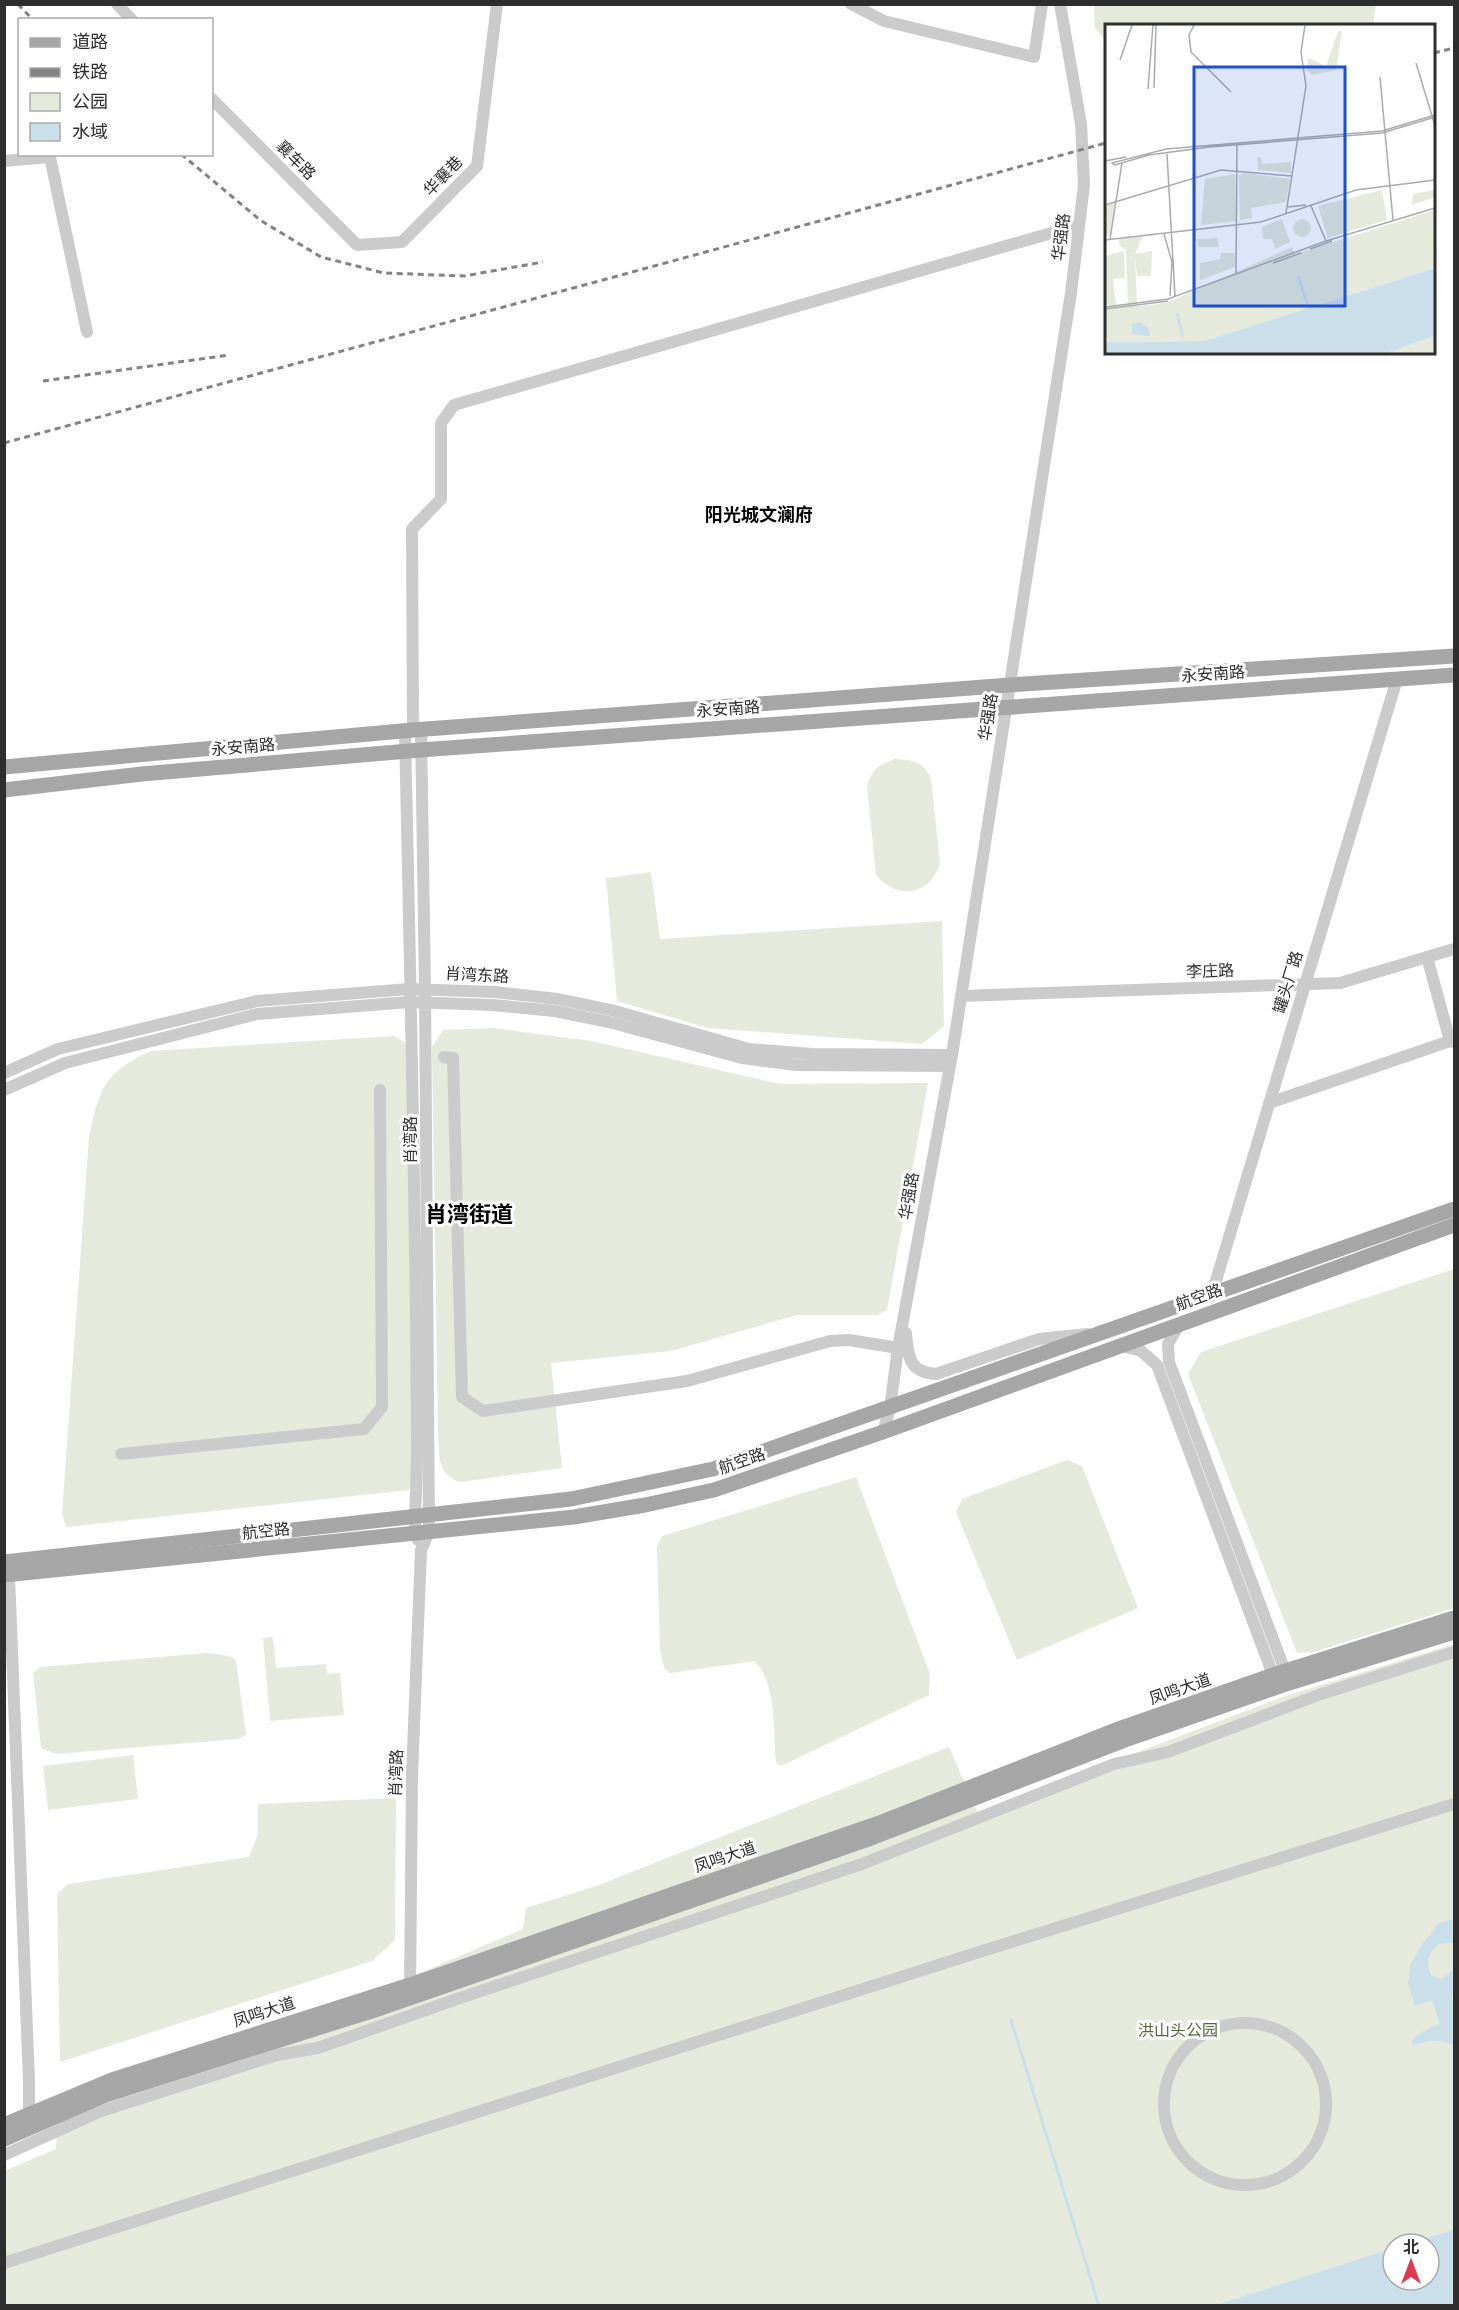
<svg xmlns="http://www.w3.org/2000/svg" width="1459" height="2310" font-family="Karla,'Noto Sans SC',sans-serif">
<style>
.green{fill:#e5eadc}
.water{fill:#cadfe9}
.lines{fill:none;stroke-linecap:round;stroke-linejoin:round}
.stream{stroke:#cadfe9;stroke-width:3}
.minor{stroke:#cbcbcb;stroke-width:12}
.major{stroke:#a6a6a6;stroke-width:15}
.rail{stroke:#838383;stroke-width:3;stroke-dasharray:6 4.5;stroke-linecap:butt}
.labels{text-anchor:middle;dominant-baseline:central;stroke-width:6;stroke-linejoin:round;paint-order:stroke}
.street-label{font-size:16px;fill:#2e2e2e;stroke:#fff}
.park-label{font-size:16px;fill:#54663e;stroke:#fff}
.neighbourhood-label{font-size:18px;font-weight:bold;fill:#000;stroke:#fff}
.district-label{font-size:22px;font-weight:bold;fill:#000;stroke:#fff}
.inset-river{fill:none;stroke:#cadfe9;stroke-width:3}
.inset-road{fill:none;stroke:#ababab;stroke-width:1.5}
.view{fill:#1d4ed8;fill-opacity:0.15;stroke:#1d4ed8;stroke-width:3}
.inset-edge{fill:none;stroke:#2e2e2e;stroke-width:3}
</style>
<rect width="100%" height="100%" fill="#fff"/>
<g class="green">
<polygon points="1094,5 1376,5 1373,25 1106,26 1106,41 1095,28"/>
<path d="M895,759C914,760 923,761 931,779L940,863C930,896 897,900 876,875L867,786C872,769 879,765 895,759Z"/>
<polygon points="651,872 660,939 942,921 944,1026 922,1044 708,1028 617,1001 606,878"/>
<path d="M494,1028L591,1041L780,1084L928,1083L887,1310L877,1315H797L671,1351L551,1363L562,1468L460,1482C436,1474 440,1456 438,1434L432,1047L443,1030Z"/>
<path d="M394,1036L404,1042L409,1052L412,1479L409,1490L66,1527L62,1514L89,1137C99,1089 103,1074 150,1051Z"/>
<polygon points="1454,1269 1454,1608 1314,1652 1297,1653 1188,1374 1201,1352"/>
<polygon points="1067,1460 1082,1466 1138,1608 1017,1660 956,1512 962,1499"/>
<path d="M856,1477L930,1674L929,1695L781,1766L776,1763C773,1731 777,1685 755,1661L670,1673L664,1668L660,1649L657,1547L662,1536Z"/>
<polygon points="273,1637 276,1668 326,1664 327,1674 340,1673 344,1715 270,1721 263,1638"/>
<polygon points="1454,1644 1454,2229 1407,2244 1393,2244 1393,2248 1216,2305 5,2306 4,2171 56,2149 57,2116 427,1970 523,1929 526,1908 596,1886 949,1747 978,1813 1285,1696"/>
<polygon points="207,1653 229,1656 236,1660 246,1735 238,1739 56,1754 41,1748 33,1673 41,1667"/>
<polygon points="133,1755 138,1799 48,1810 43,1766"/>
<polygon points="396,1798 395,1940 372,1961 60,2062 57,1894 68,1884 249,1857 258,1834 258,1804"/>
</g>
<g class="water">
<path d="M1454,1919V1943L1439,1944C1428,1954 1425,1961 1431,1975L1441,1979L1454,1970V1988L1452,1997L1454,2007V2047C1442,2037 1429,2041 1414,2045L1411,2043C1417,2032 1429,2029 1440,2024L1432,2000L1415,2006L1408,1984L1411,1963L1421,1946L1439,1923Z"/>
<polygon points="1454,2229 1454,2305 1216,2305 1393,2248 1393,2280 1429,2280 1429,2244 1407,2244"/>
</g>
<g class="lines">
<polyline class="stream" points="1011,2020 1099,2306"/>
<g class="minor">
<polyline points="117,4 132,20"/>
<polyline points="851,4 884,21 1034,57 1042,4"/>
<polyline points="212,99 357,245 402,242 477,166 497,4"/>
<polyline points="4,161 50,157 87,332"/>
<path d="M405,730C410,969 416,1208 417,1447C417,1476 415,1505 415,1534L418,1540"/>
<polyline points="413,730 412,529 441,499 441,423 454,405 1079,225"/>
<polyline points="1427,957 1450,1041 1454,1042"/>
<polyline points="961,996 1340,983 1454,949"/>
<polyline points="444,1057 453,1058 462,1397 483,1411 687,1381 830,1341 849,1340 898,1348"/>
<polyline points="4,1073 58,1049 257,1001 409,989 495,992 558,999 611,1010 749,1049 812,1054 952,1055"/>
<polyline points="4,1090 65,1063 257,1014 410,1002 493,1005 555,1011 609,1022 742,1058 796,1065 950,1066"/>
<polyline points="1269,1103 1450,1041"/>
<polyline points="1212,1294 1397,679"/>
<polyline points="1179,1324 1168,1344 1169,1362 1288,1679"/>
<path d="M906,1333C908,1357 909,1372 936,1374L1039,1339L1087,1334"/>
<polyline points="1120,1346 1140,1350 1157,1365 1276,1683"/>
<polyline points="883,1432 890,1408 898,1348 952,1055 1071,293 1084,185 1081,124 1060,4"/>
<polyline points="121,1454 364,1429 382,1407 380,1090"/>
<polyline points="9,1575 29,2081 29,2114"/>
<polyline points="410,1993 412,1775 421,1550 429,1532 425,989 421,729"/>
<circle cx="1245" cy="2104" r="81"/>
<polyline points="4,2155 101,2111 277,2055 318,2048 457,1999 862,1864 1114,1764 1168,1752 1321,1694 1454,1652"/>
<polyline points="4,2263 976,1953 1454,1804"/>
</g>
<g class="major">
<polyline points="4,767 413,730 1010,685 1454,656"/>
<polyline points="4,790 142,774 420,750 1454,675"/>
<polyline points="4,1562 571,1499 713,1469 1454,1209"/>
<polyline points="4,1575 574,1517 645,1505 714,1490 883,1432 1454,1225"/>
<polyline points="4,2125 112,2080 410,1985 882,1822 1121,1728 1273,1675 1454,1618"/>
<polyline points="4,2139 105,2095 381,2008 866,1840 1125,1740 1289,1683 1454,1632"/>
</g>
<g class="rail">
<polyline points="18,4 33,20"/>
<polyline points="1434,53 1454,48"/>
<polyline points="181,154 260,220 321,257 384,273 464,276 543,262"/>
<polyline points="43,381 229,355"/>
<polyline points="4,443 1106,143"/>
</g>
</g>
<g class="labels">
<g class="street-label">
<text transform="translate(296 160) rotate(45)">襄车路</text>
<text transform="translate(443 176) rotate(-46)">华襄巷</text>
<text transform="translate(1061 237) rotate(-83)">华强路</text>
<text transform="translate(1213 674) rotate(-4)">永安南路</text>
<text transform="translate(728 709) rotate(-4)">永安南路</text>
<text transform="translate(988 717) rotate(-81)">华强路</text>
<text transform="translate(243 747) rotate(-5)">永安南路</text>
<text transform="translate(1210 971) rotate(-2)">李庄路</text>
<text transform="translate(477 975) rotate(3)">肖湾东路</text>
<text transform="translate(1288 982) rotate(-73)">罐头厂路</text>
<text transform="translate(410 1140) rotate(-90)">肖湾路</text>
<text transform="translate(909 1196) rotate(-80)">华强路</text>
<text transform="translate(1199 1297) rotate(-20)">航空路</text>
<text transform="translate(742 1461) rotate(-19)">航空路</text>
<text transform="translate(266 1531) rotate(-6)">航空路</text>
<text transform="translate(1180 1689) rotate(-19)">凤鸣大道</text>
<text transform="translate(396 1773) rotate(-88)">肖湾路</text>
<text transform="translate(725 1857) rotate(-19)">凤鸣大道</text>
<text transform="translate(264 2012) rotate(-18)">凤鸣大道</text>
</g>
<g class="park-label">
<text x="1178" y="2030">洪山头公园</text>
</g>
<g class="neighbourhood-label">
<text x="759" y="515">阳光城文澜府</text>
</g>
<g class="district-label">
<text x="469" y="1215">肖湾街道</text>
</g>
</g>
<g transform="translate(1105 24)">
<rect width="330" height="330" fill="#fff"/>
<path d="M233,7H237L231,46L207,51L202,46L203,34L221,42ZM156,133L157,140L186,138V149L153,146L152,134ZM140,149L185,155L181,178L146,184L147,194L135,196L134,151ZM130,150L131,197L96,201L100,155ZM277,166L282,196L223,214L213,182ZM330,166V173L307,181L308,170ZM11,169L6,211L0,212V182L9,179ZM330,186V244L99,317L0,318V283L23,281L21,226L14,221V215L38,212L30,230L47,227L46,252H32L30,232L32,280L27,282L48,281L66,277L187,223L190,230ZM177,195L185,218L170,225L167,215H158L157,203ZM188 204a9 9 0 1 1 18 0a9 9 0 1 1-18 0ZM113,214L114,223H93V215ZM19,227L20,254L8,255L11,281H0V232ZM116,229H130V243L95,256V239L115,235ZM330,312V329H282Z" fill="#e5eadc"/>
<path d="M330,244V312L282,329H0V318L99,317ZM34,298L43,303L45,312L27,310V300Z" fill="#cadfe9"/>
<path class="inset-river" d="M193,252L204,285M72,289L78,313"/>
<path class="inset-road" d="M89,1L84,11L86,28L126,68M15,36L27,1M311,39L330,102M275,53L288,196M49,64L51,1M43,65L48,1M330,91L277,107L61,125L7,139L10,141L44,131L104,123L277,109L330,93M62,130L70,272M0,137L21,133M0,181L116,146L187,152M206,182L221,217M183,183L201,181M181,189L201,62L196,28L200,1M59,210L67,238L65,272M5,215L17,139M0,216L156,198L251,166L330,156M205,225L227,217M168,239L196,229M131,249L132,119M0,283L63,275L221,217L330,184M0,285L63,277"/>
<path class="view" d="M89,43H240V282H89Z"/>
<rect width="330" height="330" class="inset-edge"/>
</g>
<rect width="1459" height="2310" fill="none" stroke="#2e2e2e" stroke-width="12"/>
<rect x="18" y="18" width="195" height="138" fill="#ffffff" stroke="#ababab" stroke-width="1.5"/>
<rect x="30" y="38" width="30" height="9" fill="#a6a6a6" stroke="#ababab" stroke-width="1.5"/>
<text x="72" y="48" font-size="18" fill="#2e2e2e">道路</text>
<rect x="30" y="68" width="30" height="9" fill="#838383" stroke="#ababab" stroke-width="1.5"/>
<text x="72" y="78" font-size="18" fill="#2e2e2e">铁路</text>
<rect x="30" y="93" width="30" height="18" fill="#e5eadc" stroke="#ababab" stroke-width="1.5"/>
<text x="72" y="108" font-size="18" fill="#2e2e2e">公园</text>
<rect x="30" y="123" width="30" height="18" fill="#cadfe9" stroke="#ababab" stroke-width="1.5"/>
<text x="72" y="138" font-size="18" fill="#2e2e2e">水域</text>
<g transform="translate(1411 2262)"><circle r="28" fill="#ffffff" stroke="#ababab" stroke-width="1.5"/>
<path d="M0-4.5L10 22L0 15L-10 22Z" fill="#d93b54"/>
<text y="-9" font-size="16" font-weight="bold" text-anchor="middle" fill="#2e2e2e">北</text>
</g>
</svg>
